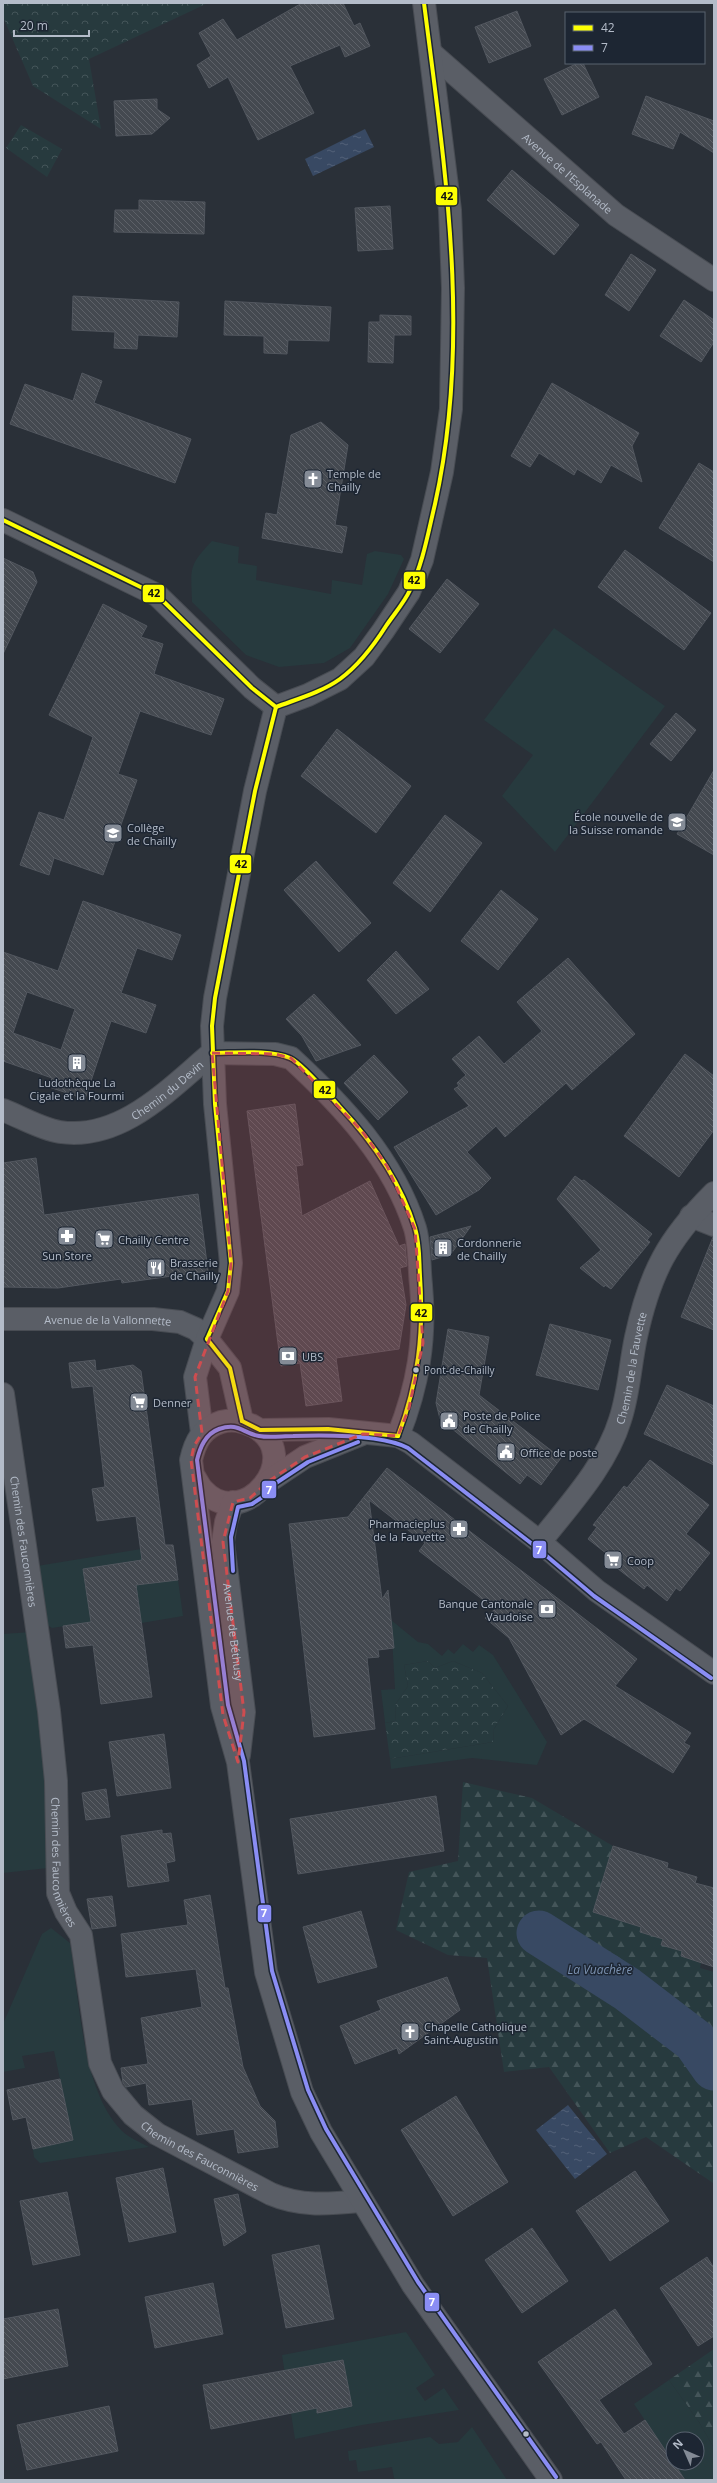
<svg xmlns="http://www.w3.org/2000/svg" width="717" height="2483" font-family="'Open Sans',sans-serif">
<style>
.forest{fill:url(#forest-firs)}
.park{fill:url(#park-crowns)}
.garden{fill:#273a3e}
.water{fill:url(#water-ripples)}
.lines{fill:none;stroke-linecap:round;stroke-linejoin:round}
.river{stroke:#384963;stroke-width:45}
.building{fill:url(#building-back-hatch);stroke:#52575f;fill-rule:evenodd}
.minor-casing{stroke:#484c53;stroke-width:24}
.minor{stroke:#5a5e66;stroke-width:22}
.bus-1-casing{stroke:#1d2633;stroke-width:7}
.bus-2-casing{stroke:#1d2633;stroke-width:7}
.bus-1{stroke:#fdff02;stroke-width:4}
.bus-2{stroke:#8a8df4;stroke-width:4}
.marked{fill:#ce4d50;fill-opacity:0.2;stroke:#ce4d50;stroke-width:3;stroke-dasharray:8 5;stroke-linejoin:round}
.bus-dot{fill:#b4bcc9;stroke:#1d2633;stroke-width:1.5}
.labels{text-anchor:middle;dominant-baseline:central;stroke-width:3;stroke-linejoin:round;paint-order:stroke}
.bus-label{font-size:10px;fill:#b4bcc9;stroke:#1d2633;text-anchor:start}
.street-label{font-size:11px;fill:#b4bcc9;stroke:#1d2633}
.poi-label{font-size:11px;fill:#b4bcc9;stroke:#1d2633;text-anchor:start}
.water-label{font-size:12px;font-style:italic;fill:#7c92b1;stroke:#1d2633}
.line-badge{stroke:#1d2633;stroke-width:1.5}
.badge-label{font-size:11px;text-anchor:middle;font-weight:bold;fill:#fff}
.pale-badge-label{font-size:11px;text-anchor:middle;font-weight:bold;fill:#111}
</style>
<defs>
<pattern id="forest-firs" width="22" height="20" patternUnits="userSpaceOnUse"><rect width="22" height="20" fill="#273a3e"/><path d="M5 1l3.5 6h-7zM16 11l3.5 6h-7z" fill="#445559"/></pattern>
<pattern id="park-crowns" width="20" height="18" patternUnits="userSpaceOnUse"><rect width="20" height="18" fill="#273a3e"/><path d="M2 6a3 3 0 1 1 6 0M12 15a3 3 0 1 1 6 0" fill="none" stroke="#445559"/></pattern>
<pattern id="water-ripples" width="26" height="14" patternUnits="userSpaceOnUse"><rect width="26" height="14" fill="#384963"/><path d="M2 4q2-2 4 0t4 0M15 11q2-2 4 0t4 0" fill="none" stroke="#526178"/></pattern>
<pattern id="building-back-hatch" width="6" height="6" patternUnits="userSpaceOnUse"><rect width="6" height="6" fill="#444950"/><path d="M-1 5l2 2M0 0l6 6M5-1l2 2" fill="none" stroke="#5d6168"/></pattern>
</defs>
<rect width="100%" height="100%" fill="#2a3038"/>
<g class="forest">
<polygon points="463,1782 532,1798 613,1846 593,1912 641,1927 640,1932 663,1939 661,1945 682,1951 681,1956 701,1963 700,1968 714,1972 714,2189 713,2183 646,2137 610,2153 549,2067 504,2072 487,1958 448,1955 396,1930 409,1872 458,1861"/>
<polygon points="714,2349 714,2448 699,2422 669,2380"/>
</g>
<g class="park">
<polygon points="3,3 208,3 89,59 101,129 33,86 3,17"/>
<polygon points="21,125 62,149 47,177 6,148"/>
<polygon points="428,1661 435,1668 453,1661 482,1673 508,1706 494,1729 493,1742 390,1759 385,1723 396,1721 395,1705 408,1686 404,1665"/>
</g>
<g class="garden">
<path d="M212,541L239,547L238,563L257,566L256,580L331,594L332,580L362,585L367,554L375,551L401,555L404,559L388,594L350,648L324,663L279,667L246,655L192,602C191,568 188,566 212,541Z"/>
<polygon points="554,628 665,706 555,852 502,796 533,755 484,720"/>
<polygon points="141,1549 178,1580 183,1616 124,1626 125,1639 88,1646 84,1623 52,1628 46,1624 37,1566"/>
<polygon points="391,1620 418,1642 428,1644 442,1656 448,1649 454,1654 463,1644 473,1652 479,1645 493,1655 547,1742 537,1765 472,1758 391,1769 390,1759 493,1742 494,1729 508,1706 482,1673 453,1661 435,1668 428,1661 404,1665 408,1686 395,1705 396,1721 385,1723 381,1690 395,1689"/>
<polygon points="32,1632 48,1747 48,1868 3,1873 3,1634"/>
<path d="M51,1928L70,1943C80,1999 81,2090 122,2131C129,2138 140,2142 149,2147L40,2163L34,2157L33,2149L73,2140L54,2051L22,2056L25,2068L3,2072V2024L42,1934Z"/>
<polygon points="406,2332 435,2375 416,2388 425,2401 444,2388 459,2410 362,2425 295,2439 282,2355"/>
<polygon points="669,2380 699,2422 714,2448 714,2480 679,2480 683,2477 674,2463 697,2463 697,2439 673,2439 673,2462 634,2404"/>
<polygon points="472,2427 507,2480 397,2480 394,2478 392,2467 358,2472 356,2460 349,2461 348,2451 430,2437 439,2444 458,2442"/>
</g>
<g class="water">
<polygon points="365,129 374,147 313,176 305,159"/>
<path d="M588,1947C612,1951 637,1959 627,1989C594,1996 586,1987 563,1966L569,1951Z"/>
<polygon points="568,2105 607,2154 575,2179 536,2130"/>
</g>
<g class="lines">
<polyline class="river" points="539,1933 627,1989 695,2041 714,2068"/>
</g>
<g class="building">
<polygon points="302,3 343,3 354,26 360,23 370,46 345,57 340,45 290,66 314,113 258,140 228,77 209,88 197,65 211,56 199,33 223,19 237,40"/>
<polygon points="517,11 531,46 489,63 475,27"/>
<polygon points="578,63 583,63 599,97 562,115 544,79"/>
<polygon points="646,96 714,121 714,153 680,132 673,149 632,134"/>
<polygon points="157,99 157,109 170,118 152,134 116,136 114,101"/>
<polygon points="512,170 579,225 554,255 487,200"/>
<polygon points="139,200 205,202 204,234 114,232 115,210 139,210"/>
<polygon points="390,206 393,249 358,251 355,208"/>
<polygon points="631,254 656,270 629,311 605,295"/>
<polygon points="73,296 179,302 177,337 138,335 137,349 114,348 115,332 72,330"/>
<polygon points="684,300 714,320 714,342 701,362 660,336"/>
<polygon points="225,301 331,307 329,341 288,340 287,354 264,353 264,336 224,335"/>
<polygon points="380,315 411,316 411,335 394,335 393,363 368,362 369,322 380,322"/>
<polygon points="82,373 102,381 94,403 191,439 175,483 10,424 25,384 73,401"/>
<polygon points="552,383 639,433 632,446 642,482 611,465 601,483 577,469 574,475 539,453 530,467 511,456"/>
<polygon points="321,422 348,445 335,525 347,527 342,553 262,538 266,513 277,515 291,435"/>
<polygon points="699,463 714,472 714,562 659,528"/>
<polygon points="625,550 711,613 684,650 598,587"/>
<polygon points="3,558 33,572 37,582 3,654"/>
<polygon points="447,579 479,604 440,653 409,629"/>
<polygon points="103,604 147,626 141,637 163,644 154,674 224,699 211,735 140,711 118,774 137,780 103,875 54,858 49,875 20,865 39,812 64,820 93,737 49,715"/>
<polygon points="676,713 696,730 671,761 650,744"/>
<polygon points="337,729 411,786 376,833 301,776"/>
<polygon points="714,770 714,855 677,834"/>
<polygon points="445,815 482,843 430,912 393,883"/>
<polygon points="316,861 371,923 339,952 284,890"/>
<polygon points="501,890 538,919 498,970 461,941"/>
<path d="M83,901L181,935L172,960L137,948L121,993L156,1005L146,1033L111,1021L85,1099L49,1087L52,1078L3,1061V952L58,971ZM27,992L75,1009L61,1050L13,1033Z"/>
<polygon points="396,951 429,989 396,1014 367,980"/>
<polygon points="568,958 635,1034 572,1090 566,1083 505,1137 496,1126 467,1152 491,1178 479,1190 436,1215 394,1147 469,1106 454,1089 459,1086 457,1083 466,1075 452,1059 479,1036 504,1064 542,1031 517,1002"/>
<polygon points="314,994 361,1045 316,1061 302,1036 286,1019"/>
<polygon points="685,1054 714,1076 714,1130 679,1177 624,1136"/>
<polygon points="374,1055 408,1092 378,1120 344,1083"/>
<polygon points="295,1104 303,1165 296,1166 302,1216 370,1181 399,1246 405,1244 407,1266 400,1268 406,1305 399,1349 336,1358 342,1401 306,1406 300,1363 281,1366 247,1111"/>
<polygon points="36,1158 44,1215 198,1194 208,1271 122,1283 121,1279 58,1288 3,1287 3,1163"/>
<polygon points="575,1176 582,1181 584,1180 652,1234 647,1240 650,1242 611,1289 605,1285 604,1287 580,1268 601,1250 557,1199"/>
<polygon points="471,1226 451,1254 432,1260 430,1237"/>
<polygon points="713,1237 714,1237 714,1330 681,1317"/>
<polygon points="550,1324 611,1340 598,1390 536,1375"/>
<polygon points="448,1329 489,1337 479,1395 561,1458 541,1485 527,1475 520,1484 440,1419 436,1403"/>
<polygon points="95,1360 96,1371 133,1365 141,1371 165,1545 173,1545 178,1580 136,1585 152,1697 101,1704 93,1645 66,1648 63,1626 91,1622 83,1569 142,1560 136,1516 97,1521 92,1489 105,1487 93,1386 72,1388 69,1363"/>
<polygon points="667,1385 714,1406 714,1465 644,1434"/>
<polygon points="650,1460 709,1505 686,1534 710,1553 680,1591 676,1588 667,1601 647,1585 644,1589 604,1558 607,1554 588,1539 597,1527 593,1525 624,1486 627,1488"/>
<polygon points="387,1468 637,1659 615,1686 691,1733 684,1743 690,1746 673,1773 584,1719 561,1735 509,1638 485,1618 495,1609 419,1551 425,1543 369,1500 382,1599 388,1590 394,1648 378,1650 379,1657 367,1658 375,1729 314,1737 289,1524 348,1517"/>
<polygon points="164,1734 171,1788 117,1796 109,1742"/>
<polygon points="106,1789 110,1817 86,1820 82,1793"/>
<polygon points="436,1796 444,1851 298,1874 290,1819"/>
<polygon points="162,1830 162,1834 171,1833 175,1861 166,1863 169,1881 128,1887 121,1836"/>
<polygon points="613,1846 668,1863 667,1868 697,1877 695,1883 714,1888 714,1967 681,1956 682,1951 661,1945 663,1939 640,1932 641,1927 593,1912"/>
<polygon points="210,1895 225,1988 228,1988 243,2067 260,2106 275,2121 278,2147 238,2153 234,2129 197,2135 192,2099 149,2105 146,2083 126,2087 123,2083 121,2068 148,2064 141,2018 202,2007 196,1969 126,1977 121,1934 188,1925 184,1900"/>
<polygon points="112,1896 116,1926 92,1929 87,1899"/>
<polygon points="361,1911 377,1967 318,1983 303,1927"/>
<polygon points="447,1977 460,2010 399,2054 397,2048 355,2064 340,2026 381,2010 377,2001"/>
<polygon points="60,2079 73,2140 33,2149 26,2117 13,2120 7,2090"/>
<polygon points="456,2096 508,2182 453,2216 401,2130"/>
<polygon points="163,2168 176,2232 129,2242 116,2178"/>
<polygon points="635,2171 669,2221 610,2261 576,2211"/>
<polygon points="67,2192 80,2255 33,2265 20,2201"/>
<polygon points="238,2194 246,2232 224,2246 214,2199"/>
<polygon points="532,2228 568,2281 522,2313 485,2260"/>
<polygon points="319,2245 334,2319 286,2328 272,2255"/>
<polygon points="707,2257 714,2268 714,2336 698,2346 660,2288"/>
<polygon points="213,2283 223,2334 155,2348 145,2297"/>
<polygon points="58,2309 68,2366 3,2379 3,2319"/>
<polygon points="615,2309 652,2364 599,2400 624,2434 645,2420 685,2480 626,2480 601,2442 597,2444 538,2362"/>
<polygon points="343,2360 352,2406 317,2413 317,2408 211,2429 203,2385"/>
<polygon points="109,2406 118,2451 27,2470 17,2425"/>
</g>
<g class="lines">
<defs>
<g id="minor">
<path id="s1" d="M431,53L616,215L714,280"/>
<polyline points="3,520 157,595 252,688 276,707"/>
<polyline points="276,707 308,695 340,679 364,657 383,631 409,592 422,560 442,472 451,409 453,288 450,210 424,3"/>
<path id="s2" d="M3,1110C21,1117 41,1129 60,1132C121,1141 169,1089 212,1053L275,1054L291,1058C343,1106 393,1159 415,1228C420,1245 419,1267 421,1285C426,1339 418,1386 398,1436"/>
<polyline points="691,1216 714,1225"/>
<path id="s3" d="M3,1319H153L180,1322L196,1329L207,1339L230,1368L242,1421"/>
<path id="s4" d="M3,1394L49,1711L56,1781L58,1893L66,1912L81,1935L100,2063L113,2091L133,2115L157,2134L271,2194C301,2207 330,2204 362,2201"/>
<polyline points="260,1430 328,1429 398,1436 411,1443 540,1542 597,1591 714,1673"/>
<polyline points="202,1433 195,1377 207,1339 228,1291 231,1263 215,1104 212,1026 215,998 255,791 276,707"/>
<path d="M193,1475C197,1480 199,1486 203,1490C243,1534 308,1455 253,1426C242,1421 233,1419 221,1422C202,1428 195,1442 191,1460L222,1706L238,1762L266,1972L302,2092L321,2132L413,2285L551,2480"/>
<polyline points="269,1481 305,1457 362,1434"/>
<path id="s5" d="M233,1502L226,1522L223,1542L244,1712L239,1755"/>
<path id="s6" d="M540,1542C569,1505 606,1466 620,1420C629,1393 630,1365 636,1337C650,1272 668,1239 714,1193"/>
</g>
</defs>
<use href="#minor" class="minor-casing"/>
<use href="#minor" class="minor"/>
<defs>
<g id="bus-1">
<polyline points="3,520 157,595 252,688 276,707"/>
<path d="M276,707C297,699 322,692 340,679C359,665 374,645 386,626C394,614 404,603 410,590C423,563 428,533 435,504C472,338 445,169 424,3"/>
<path d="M212,1053C234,1053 270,1049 290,1058C302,1063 329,1095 339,1106C372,1141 401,1182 415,1228C420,1244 419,1260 420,1276C424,1333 418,1383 398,1436"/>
<polyline points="207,1339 228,1291 231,1263 215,1104 212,1026 215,998 255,791 276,707"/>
<polyline points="207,1339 230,1368 242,1421"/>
<polyline points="242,1421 260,1430 328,1429 398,1436"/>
</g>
<g id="bus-2">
<polyline points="233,1571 231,1537 238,1507 252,1504 264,1496 273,1485 308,1462 358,1442"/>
<path d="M556,2477L418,2282L326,2129L308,2090L272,1971L244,1761L228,1705L197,1460C200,1448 205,1434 219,1429C239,1422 242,1433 259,1436C269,1438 282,1436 293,1436C324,1435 381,1434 408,1448L536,1547L594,1596L711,1678"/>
</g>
</defs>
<use href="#bus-1" class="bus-1-casing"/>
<use href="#bus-2" class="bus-2-casing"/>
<use href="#bus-1" class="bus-1"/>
<use href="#bus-2" class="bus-2"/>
</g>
<path class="marked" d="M212,1053L275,1054L291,1058L362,1131L387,1166L415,1229L423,1343L409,1408L398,1436L363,1434L305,1457L269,1481L250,1498L233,1502L223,1542L244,1712L238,1762L223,1715L191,1460L194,1446L202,1433L195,1377L228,1291L231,1263Z"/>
<defs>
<symbol id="church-square" viewBox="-11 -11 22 22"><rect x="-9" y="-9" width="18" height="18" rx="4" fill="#848b96" stroke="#1d2633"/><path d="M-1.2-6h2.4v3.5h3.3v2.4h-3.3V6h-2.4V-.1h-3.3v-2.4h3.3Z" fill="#fff"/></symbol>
<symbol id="school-square" viewBox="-11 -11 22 22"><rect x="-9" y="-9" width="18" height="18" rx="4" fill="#848b96" stroke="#1d2633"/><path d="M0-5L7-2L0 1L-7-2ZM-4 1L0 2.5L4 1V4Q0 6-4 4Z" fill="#fff"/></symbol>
<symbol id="building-square" viewBox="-11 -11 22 22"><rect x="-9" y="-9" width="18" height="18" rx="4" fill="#848b96" stroke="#1d2633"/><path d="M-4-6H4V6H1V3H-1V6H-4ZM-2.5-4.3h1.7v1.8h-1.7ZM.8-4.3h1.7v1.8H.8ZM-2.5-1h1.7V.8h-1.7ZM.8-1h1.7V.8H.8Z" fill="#fff"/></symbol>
<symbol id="pharmacy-square" viewBox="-11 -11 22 22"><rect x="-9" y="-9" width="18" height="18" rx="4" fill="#848b96" stroke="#1d2633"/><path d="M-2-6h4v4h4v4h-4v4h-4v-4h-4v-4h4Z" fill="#fff"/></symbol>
<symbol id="supermarket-square" viewBox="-11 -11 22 22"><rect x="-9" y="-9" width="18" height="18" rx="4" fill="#848b96" stroke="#1d2633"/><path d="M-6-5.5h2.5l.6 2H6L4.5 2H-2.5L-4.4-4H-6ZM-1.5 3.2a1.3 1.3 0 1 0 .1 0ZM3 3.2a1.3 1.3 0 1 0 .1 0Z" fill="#fff"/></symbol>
<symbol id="restaurant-square" viewBox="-11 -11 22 22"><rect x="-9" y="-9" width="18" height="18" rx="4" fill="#848b96" stroke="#1d2633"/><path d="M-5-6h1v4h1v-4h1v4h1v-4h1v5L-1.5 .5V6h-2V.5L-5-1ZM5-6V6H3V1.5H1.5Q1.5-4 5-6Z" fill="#fff"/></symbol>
<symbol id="bank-square" viewBox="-11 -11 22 22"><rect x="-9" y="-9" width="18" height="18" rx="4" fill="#848b96" stroke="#1d2633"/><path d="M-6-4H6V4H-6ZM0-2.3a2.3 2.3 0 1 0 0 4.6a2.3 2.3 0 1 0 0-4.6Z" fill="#fff"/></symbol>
<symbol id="civic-square" viewBox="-11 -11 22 22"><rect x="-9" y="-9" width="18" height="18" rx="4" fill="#848b96" stroke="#1d2633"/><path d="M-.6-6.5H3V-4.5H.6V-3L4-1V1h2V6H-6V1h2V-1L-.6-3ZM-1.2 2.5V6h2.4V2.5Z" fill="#fff"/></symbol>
</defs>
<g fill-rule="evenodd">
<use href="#church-square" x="302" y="468" width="22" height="22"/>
<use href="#school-square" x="666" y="811" width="22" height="22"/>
<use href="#school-square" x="102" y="822" width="22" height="22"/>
<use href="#building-square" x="66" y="1052" width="22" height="22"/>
<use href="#pharmacy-square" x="56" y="1225" width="22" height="22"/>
<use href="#supermarket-square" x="93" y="1228" width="22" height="22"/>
<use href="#building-square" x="432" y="1237" width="22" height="22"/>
<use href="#restaurant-square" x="145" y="1257" width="22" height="22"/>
<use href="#bank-square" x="277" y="1345" width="22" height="22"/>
<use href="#supermarket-square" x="128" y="1391" width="22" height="22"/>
<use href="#civic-square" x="438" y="1410" width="22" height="22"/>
<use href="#civic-square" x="495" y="1441" width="22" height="22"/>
<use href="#pharmacy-square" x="448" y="1518" width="22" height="22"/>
<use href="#supermarket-square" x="602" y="1549" width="22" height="22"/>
<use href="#bank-square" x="536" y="1598" width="22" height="22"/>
<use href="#church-square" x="399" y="2021" width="22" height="22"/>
</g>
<g class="bus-dot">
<circle cx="416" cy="1370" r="3.5"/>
<circle cx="526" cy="2434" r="3.5"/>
</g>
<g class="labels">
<g class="bus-label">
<text x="424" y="1370">Pont-de-Chailly</text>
</g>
<g class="street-label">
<text stroke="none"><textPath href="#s1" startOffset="182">Avenue de l'Esplanade</textPath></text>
<text stroke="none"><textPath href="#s2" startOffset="180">Chemin du Devin</textPath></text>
<text stroke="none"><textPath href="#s3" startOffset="105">Avenue de la Vallonnette</textPath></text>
<text stroke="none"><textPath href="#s6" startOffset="200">Chemin de la Fauvette</textPath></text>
<text stroke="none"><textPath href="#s4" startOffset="149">Chemin des Fauconnières</textPath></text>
<text stroke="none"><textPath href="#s5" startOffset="132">Avenue de Béthusy</textPath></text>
<text stroke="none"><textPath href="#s4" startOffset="473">Chemin des Fauconnières</textPath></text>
<text stroke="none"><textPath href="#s4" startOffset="821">Chemin des Fauconnières</textPath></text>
</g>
<g class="poi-label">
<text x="327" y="473">Temple de<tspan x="327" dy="13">Chailly</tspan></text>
<text x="663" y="816" text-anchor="end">École nouvelle de<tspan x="663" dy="13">la Suisse romande</tspan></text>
<text x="127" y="827">Collège<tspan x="127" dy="13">de Chailly</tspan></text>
<text x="77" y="1082" text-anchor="middle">Ludothèque La<tspan x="77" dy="13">Cigale et la Fourmi</tspan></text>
<text x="118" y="1239">Chailly Centre</text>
<text x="457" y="1242">Cordonnerie<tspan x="457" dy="13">de Chailly</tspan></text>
<text x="67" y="1255" text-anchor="middle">Sun Store</text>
<text x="170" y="1262">Brasserie<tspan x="170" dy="13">de Chailly</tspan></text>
<text x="302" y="1356">UBS</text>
<text x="153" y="1402">Denner</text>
<text x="463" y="1415">Poste de Police<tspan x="463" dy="13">de Chailly</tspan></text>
<text x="520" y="1452">Office de poste</text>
<text x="445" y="1523" text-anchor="end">Pharmacieplus<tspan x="445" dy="13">de la Fauvette</tspan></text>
<text x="627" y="1560">Coop</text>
<text x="533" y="1603" text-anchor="end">Banque Cantonale<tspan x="533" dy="13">Vaudoise</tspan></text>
<text x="424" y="2026">Chapelle Catholique<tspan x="424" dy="13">Saint-Augustin</tspan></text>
</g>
<g class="water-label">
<text x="600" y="1969">La Vuachère</text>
</g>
</g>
<g class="line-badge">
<rect x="435" y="186" width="23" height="20" rx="4" fill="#fdff02"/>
<rect x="403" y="571" width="23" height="19" rx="4" fill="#fdff02"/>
<rect x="142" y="584" width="23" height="19" rx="4" fill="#fdff02"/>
<rect x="229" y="854" width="23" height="20" rx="4" fill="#fdff02"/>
<rect x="313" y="1080" width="23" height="19" rx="4" fill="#fdff02"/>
<rect x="410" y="1303" width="23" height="19" rx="4" fill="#fdff02"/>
<rect x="261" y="1480" width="16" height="19" rx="4" fill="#8a8df4"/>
<rect x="532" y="1540" width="15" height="19" rx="4" fill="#8a8df4"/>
<rect x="257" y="1904" width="15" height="19" rx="4" fill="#8a8df4"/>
<rect x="424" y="2292" width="16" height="20" rx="4" fill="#8a8df4"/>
</g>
<g class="badge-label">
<text x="269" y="1494">7</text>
<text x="539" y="1554">7</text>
<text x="264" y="1917">7</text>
<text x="432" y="2306">7</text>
</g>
<g class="pale-badge-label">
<text x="447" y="200">42</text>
<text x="414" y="584">42</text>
<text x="154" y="597">42</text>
<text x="241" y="868">42</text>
<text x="325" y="1094">42</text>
<text x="421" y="1317">42</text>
</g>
<rect width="717" height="2483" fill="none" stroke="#b4bcc9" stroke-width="8"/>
<rect x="565" y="12" width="140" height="52" fill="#1d2633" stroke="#59626f"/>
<rect x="573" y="25" width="20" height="6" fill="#fdff02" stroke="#59626f"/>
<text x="601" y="32" font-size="12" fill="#b4bcc9">42</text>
<rect x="573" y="45" width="20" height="6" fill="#8a8df4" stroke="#59626f"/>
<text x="601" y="52" font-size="12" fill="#b4bcc9">7</text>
<g transform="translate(685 2451) rotate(315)"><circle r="19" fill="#1d2633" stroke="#59626f"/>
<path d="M0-3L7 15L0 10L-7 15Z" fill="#848b96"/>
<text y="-6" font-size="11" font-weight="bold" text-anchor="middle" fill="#b4bcc9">N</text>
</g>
<path d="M14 30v6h75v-6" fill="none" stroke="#b4bcc9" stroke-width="2"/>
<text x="20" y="30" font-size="12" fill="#b4bcc9" stroke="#1d2633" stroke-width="3" paint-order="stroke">20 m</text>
</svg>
